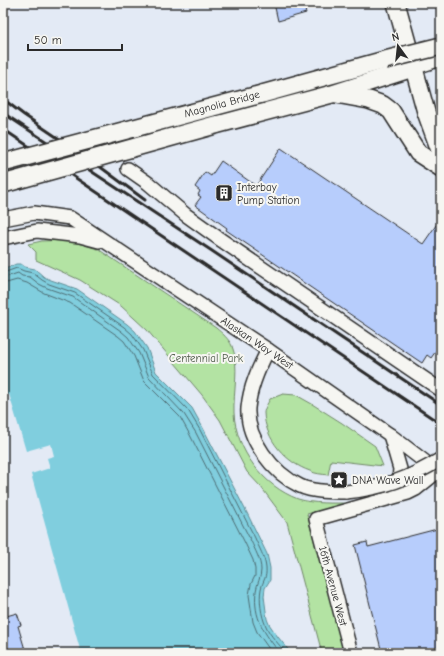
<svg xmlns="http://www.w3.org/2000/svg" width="444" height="656" font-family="'Comic Neue',sans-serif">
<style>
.green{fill:#b3e3a3;stroke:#6f8767}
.water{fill:#80cede;stroke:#5e8d96}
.pier{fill:#e3eaf5}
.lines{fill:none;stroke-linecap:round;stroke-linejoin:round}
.shore{stroke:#4d6c73;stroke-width:1}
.building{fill:#b7cdfc;stroke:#2b2b2b}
.minor-casing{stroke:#2b2b2b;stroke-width:16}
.major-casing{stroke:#2b2b2b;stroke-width:20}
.minor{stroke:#f6f6f2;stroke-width:13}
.major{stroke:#f6f6f2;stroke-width:17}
.rail{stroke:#2b2b2b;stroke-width:3}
.minor-bridge-casing{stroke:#2b2b2b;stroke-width:16;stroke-linecap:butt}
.major-bridge-casing{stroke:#2b2b2b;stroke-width:20;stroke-linecap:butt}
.minor-bridge{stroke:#f6f6f2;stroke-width:13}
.major-bridge{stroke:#f6f6f2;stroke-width:17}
.labels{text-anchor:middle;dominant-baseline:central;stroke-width:4;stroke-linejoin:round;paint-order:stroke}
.street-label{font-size:11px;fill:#2b2b2b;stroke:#f6f6f2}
.poi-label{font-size:11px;fill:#2b2b2b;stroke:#f6f6f2;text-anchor:start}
.park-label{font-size:11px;fill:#4d5949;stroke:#f6f6f2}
</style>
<rect width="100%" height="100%" fill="#e3eaf5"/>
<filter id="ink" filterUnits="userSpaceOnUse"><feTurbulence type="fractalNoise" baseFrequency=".025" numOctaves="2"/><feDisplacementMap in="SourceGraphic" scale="8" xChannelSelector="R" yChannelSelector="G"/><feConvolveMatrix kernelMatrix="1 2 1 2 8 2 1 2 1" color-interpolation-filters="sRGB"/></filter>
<g filter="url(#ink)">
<g class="green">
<path d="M67,240L98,249L216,328C222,333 229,339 232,346C240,365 233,393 234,413C236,450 263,486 298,499C314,504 332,503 349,503L307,514L344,653H322L287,522L261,487L247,472L220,420L202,395L147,330L121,306L80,280L36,260V252L28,244L42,241Z"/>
<path d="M283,394L296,395L312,404L342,423L375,446L383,466L331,460L328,475C322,474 315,474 310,471C286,463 265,439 264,413C264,409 268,403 270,399Z"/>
</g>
<polygon class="water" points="16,264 21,264 25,267 35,269 44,277 51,280 77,289 127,324 135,331 147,348 156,372 192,408 203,428 247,513 267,554 270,568 270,580 265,588 264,596 267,619 269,624 278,637 291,653 3,653 3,270"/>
<polygon class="pier" points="3,390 6,395 9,394 26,451 51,444 54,456 47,458 50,468 31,474 81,653 3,653"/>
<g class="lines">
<g class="shore">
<path d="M3,273L17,268L24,271L33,273L42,280L49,284L75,293L124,327L132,334L143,350L153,374L188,410L200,430L255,538C259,548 265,557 266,568C267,578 263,580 261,589C259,599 261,616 266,626C270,636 279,644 286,653"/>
<path d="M3,278L18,273L22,276L30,277L39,284L47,288L73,297L121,331L128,337L139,353L149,377L184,414L196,433L251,541C255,550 261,560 261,570C261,578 257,583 256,591C253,618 264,633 280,653"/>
<polyline points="3,284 17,280 27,283 44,293 70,303 118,336 124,341 134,356 144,381 180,417 190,435 245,543 253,560 255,569 255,576 251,584 249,595 253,622 257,632 272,653"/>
</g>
</g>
<g class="building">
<polygon points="274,3 303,3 306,13 278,21"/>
<polygon points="281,148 423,244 441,218 441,344 431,358 427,355 422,363 416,359 226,230 227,228 195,205 201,197 198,195 200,191 195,187 205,172 211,176 221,161 256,186"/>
<polygon points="441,528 441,653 382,653 355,545 367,542 368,547"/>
<polygon points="17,613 21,625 18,626 26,653 9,653 3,634 3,617"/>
</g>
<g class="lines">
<defs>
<g id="minor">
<polyline points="413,68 441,59"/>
<polyline points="128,169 148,183 186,215 221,240 441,390"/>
<polyline points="3,219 34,213 70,218 268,350 390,435 441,474"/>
<polyline points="3,238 37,231 80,236 99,241"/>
<path d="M268,350C258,369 250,387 248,408C246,439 273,473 300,486C312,492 332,492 346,492"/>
<polyline points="390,435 400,469 398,490"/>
<polyline points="351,653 316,519 408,493 416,489 437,472"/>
</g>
<g id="major">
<polyline points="396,3 426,112 441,153"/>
<polyline points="262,94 385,60"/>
<polyline points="336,94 369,100 383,105 391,111 418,153 441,168"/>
<polyline points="215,125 332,94 413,68"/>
</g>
</defs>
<use href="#minor" class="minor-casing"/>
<use href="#major" class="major-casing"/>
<use href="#minor" class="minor"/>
<use href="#major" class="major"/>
<g class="rail">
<polyline points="3,99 24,115 95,163 145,200"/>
<polyline points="3,113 212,251 441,405"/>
<polyline points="3,129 441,424"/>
</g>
<defs>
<path id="minor-bridge" d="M346,492C383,488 409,479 441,459"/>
<g id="major-bridge">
<polyline points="385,60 441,46"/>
<polyline points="3,163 262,94"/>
<polyline points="3,184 215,125"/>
</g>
</defs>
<use href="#minor-bridge" class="minor-bridge-casing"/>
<use href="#major-bridge" class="major-bridge-casing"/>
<use href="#minor-bridge" class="minor-bridge"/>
<use href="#major-bridge" class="major-bridge"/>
</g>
</g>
<defs>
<symbol id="building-square" viewBox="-11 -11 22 22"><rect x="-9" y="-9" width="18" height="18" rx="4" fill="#2b2b2b" stroke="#f6f6f2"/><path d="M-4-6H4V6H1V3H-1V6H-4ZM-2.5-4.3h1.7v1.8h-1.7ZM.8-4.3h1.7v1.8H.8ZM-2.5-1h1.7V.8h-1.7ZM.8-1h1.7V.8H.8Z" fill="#fff"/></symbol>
<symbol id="sight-square" viewBox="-11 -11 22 22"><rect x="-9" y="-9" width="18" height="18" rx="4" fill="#2b2b2b" stroke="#f6f6f2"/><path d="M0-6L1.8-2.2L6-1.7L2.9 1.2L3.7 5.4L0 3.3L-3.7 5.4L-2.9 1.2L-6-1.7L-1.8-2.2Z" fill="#fff"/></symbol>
</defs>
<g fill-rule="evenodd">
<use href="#building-square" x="214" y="183" width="20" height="20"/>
<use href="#sight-square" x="329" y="470" width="20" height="20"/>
</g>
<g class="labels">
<g class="street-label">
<text transform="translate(222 104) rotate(-15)">Magnolia Bridge</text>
<text transform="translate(257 343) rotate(34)">Alaskan Way West</text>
<text transform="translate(333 586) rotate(75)">16th Avenue West</text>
</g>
<g class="poi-label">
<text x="237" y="187">Interbay<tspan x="237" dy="13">Pump Station</tspan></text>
<text x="352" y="480">DNA Wave Wall</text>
</g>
<g class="park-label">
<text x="206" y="358">Centennial Park</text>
</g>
</g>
<rect width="444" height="656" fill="none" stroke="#f6f6f2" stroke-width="16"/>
<rect x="8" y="8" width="428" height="640" fill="none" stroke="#2b2b2b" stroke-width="1.5" filter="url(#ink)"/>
<g transform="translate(398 46) rotate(345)" stroke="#f6f6f2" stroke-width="3" paint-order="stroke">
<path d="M0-3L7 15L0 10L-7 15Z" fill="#2b2b2b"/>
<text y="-6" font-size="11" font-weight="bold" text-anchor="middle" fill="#2b2b2b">N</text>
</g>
<path d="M28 44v6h94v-6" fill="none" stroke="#2b2b2b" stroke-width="2"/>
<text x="34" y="44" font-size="12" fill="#2b2b2b" stroke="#f6f6f2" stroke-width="3" paint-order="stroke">50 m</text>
</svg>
